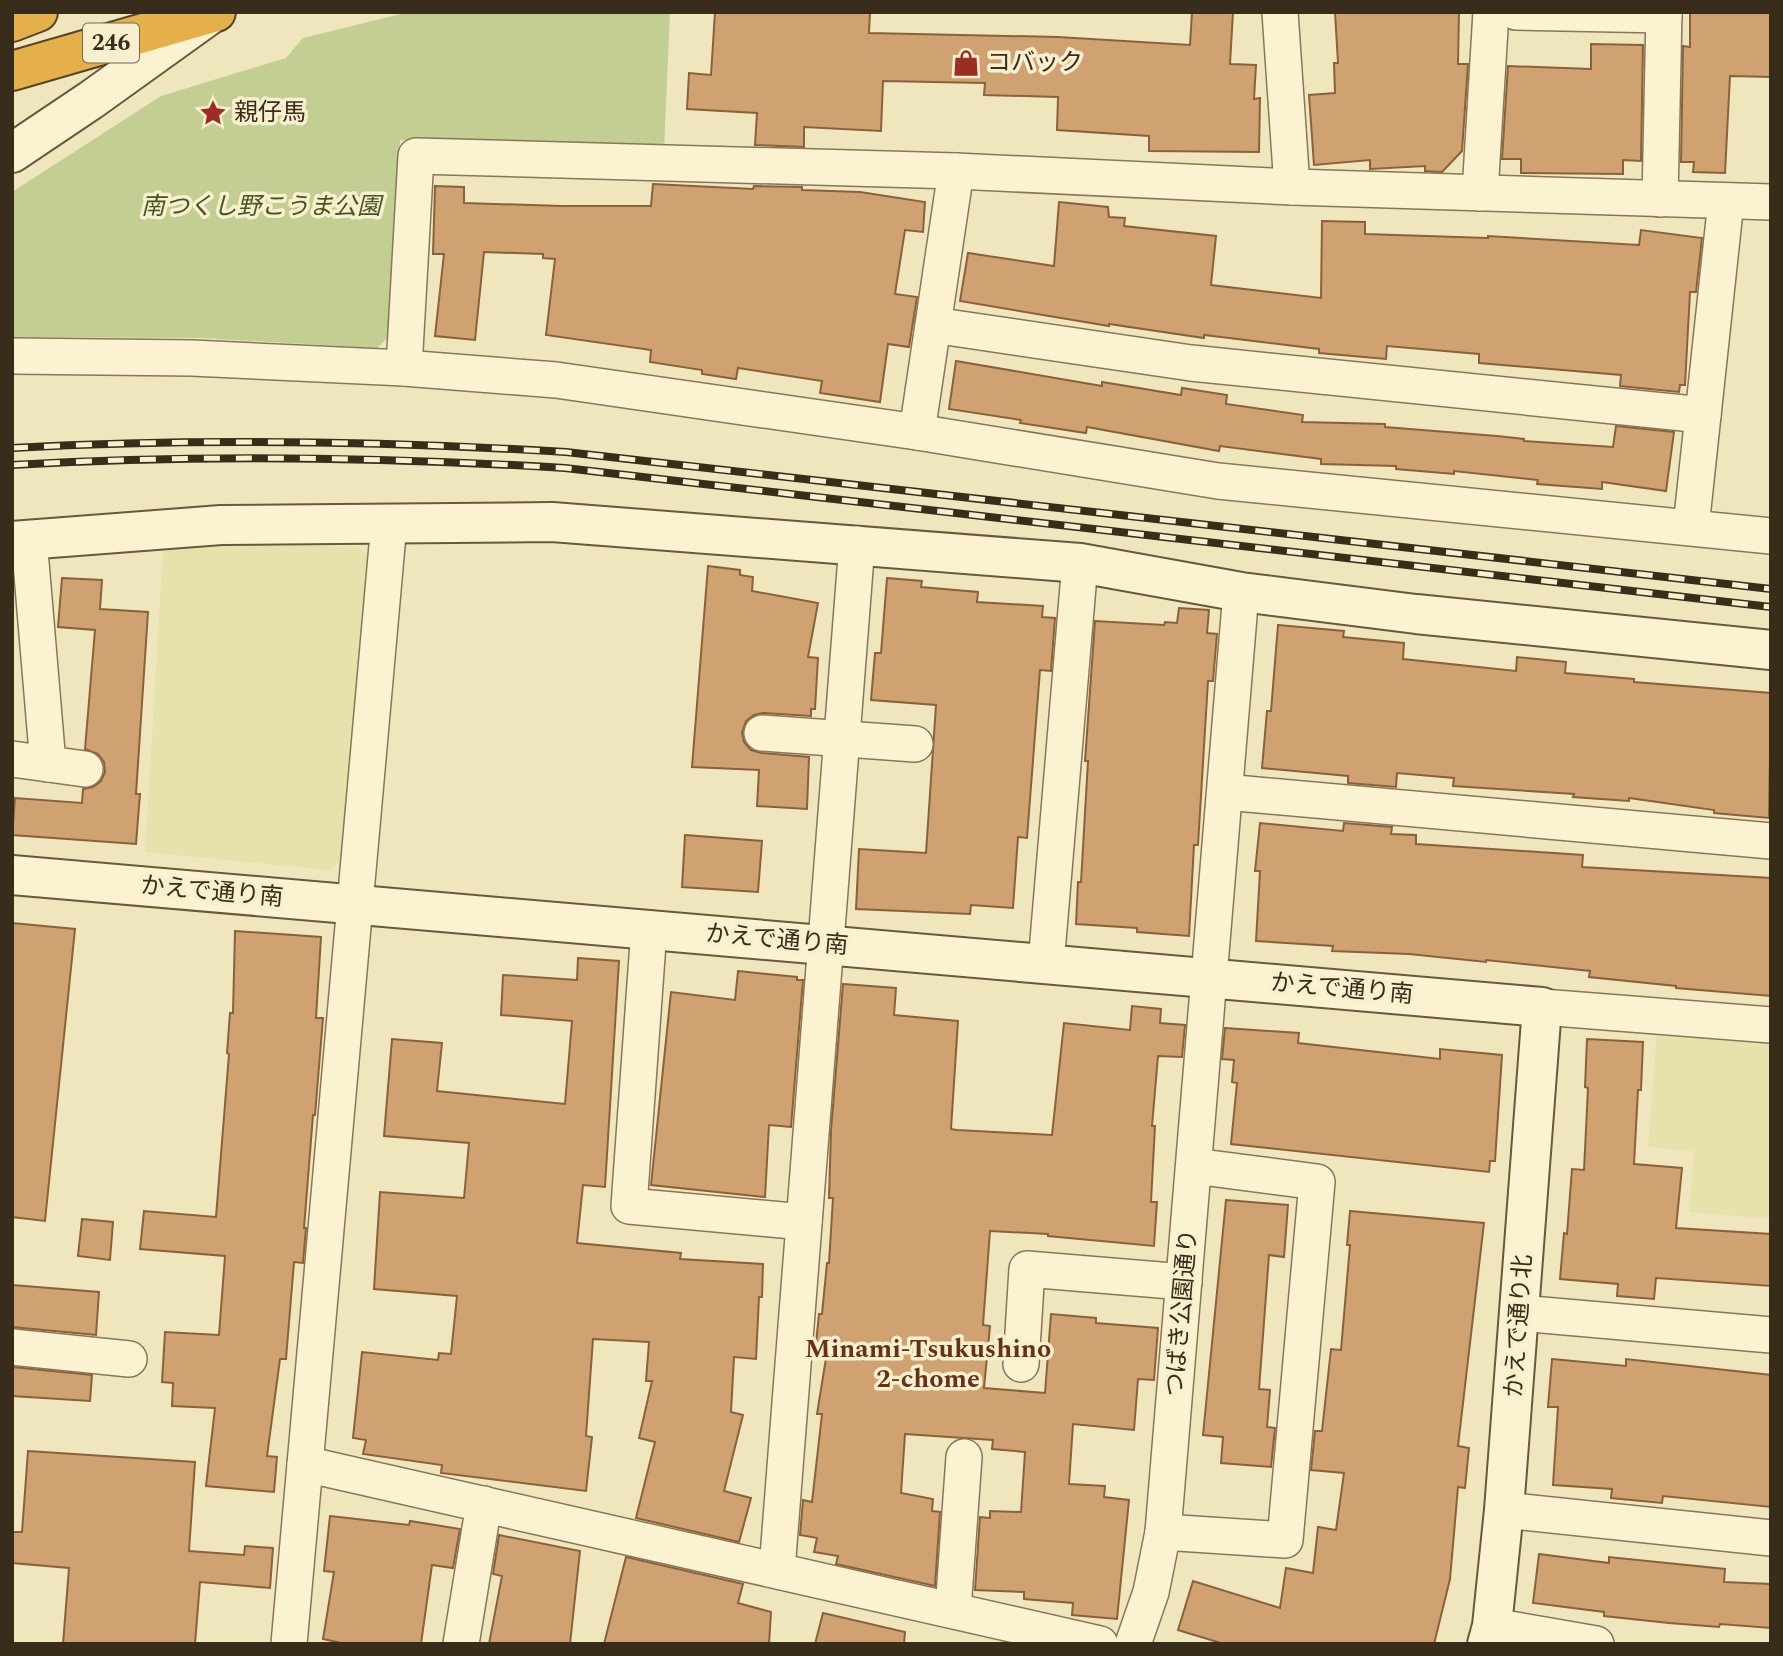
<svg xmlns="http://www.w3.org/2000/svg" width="1783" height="1656" font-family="Spectral,'Noto Sans JP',serif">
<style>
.farmland{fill:#e6e2ab}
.green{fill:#c2ce92}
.building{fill:#d0a272;stroke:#89613b;stroke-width:2}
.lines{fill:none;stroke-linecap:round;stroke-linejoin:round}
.street-casing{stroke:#897656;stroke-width:38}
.secondary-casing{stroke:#6b5739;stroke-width:42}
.highway-casing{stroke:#56432b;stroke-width:42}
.street{stroke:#faf2d1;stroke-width:35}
.secondary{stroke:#faf2d1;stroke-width:38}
.highway{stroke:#e5af49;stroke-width:38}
.rail-casing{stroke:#382c1b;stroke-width:8}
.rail{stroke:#f7efce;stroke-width:5;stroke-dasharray:16;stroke-linecap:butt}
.labels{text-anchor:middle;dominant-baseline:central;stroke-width:7;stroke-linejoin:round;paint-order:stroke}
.shield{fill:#f7efce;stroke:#716651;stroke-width:2}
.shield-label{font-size:23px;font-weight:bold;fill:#382c1b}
.poi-label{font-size:24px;fill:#382c1b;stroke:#f7efce;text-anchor:start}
.park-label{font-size:24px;font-style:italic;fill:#435521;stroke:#f7efce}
.street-label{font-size:24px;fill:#382c1b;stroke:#f7efce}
.neighbourhood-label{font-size:26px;font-weight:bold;fill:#663019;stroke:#f7efce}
</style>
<rect width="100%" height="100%" fill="#f0e6be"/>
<g class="farmland">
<polygon points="209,546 358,546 368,555 340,862 328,870 145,852 163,551"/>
<polygon points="1657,1031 1771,1040 1771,1219 1689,1212 1694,1151 1648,1147"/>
</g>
<polygon class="green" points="409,12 670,12 664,149 400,140 388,337 377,348 200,338 12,337 12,192 161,96 286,58 303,38"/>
<g class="building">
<polygon points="715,12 870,12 869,33 1058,37 1190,45 1192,12 1233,12 1230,64 1256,65 1254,99 1260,98 1259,152 1149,151 1149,136 1057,130 1058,97 984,95 985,83 883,81 881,131 804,127 804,147 755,145 757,113 687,109 689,73 711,75"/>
<polygon points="1335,12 1459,12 1458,64 1468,64 1462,151 1442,172 1425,171 1425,166 1370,169 1370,160 1314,165 1309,95 1335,93 1334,63 1338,63"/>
<polygon points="1690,12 1771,12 1771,77 1730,76 1725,173 1693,172 1694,162 1681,162 1683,46 1690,47"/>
<polygon points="1591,44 1643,45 1641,161 1623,160 1623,174 1521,173 1521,159 1502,159 1508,66 1591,69"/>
<polygon points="653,184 753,189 754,186 802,187 802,190 860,192 925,202 923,232 905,230 895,294 917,297 909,347 888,344 880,402 820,393 822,381 738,368 736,379 702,374 702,370 650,362 651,350 546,335 555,259 543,258 543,254 484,252 475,340 435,336 444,254 433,254 435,186 464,187 464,203 562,206 651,206"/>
<polygon points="1059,202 1108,207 1109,217 1125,218 1124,226 1216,236 1211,285 1321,298 1322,221 1365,222 1365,234 1488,238 1488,236 1639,245 1641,230 1702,238 1696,292 1690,292 1685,385 1680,385 1679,392 1620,386 1621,375 1479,363 1479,354 1387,346 1386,359 1319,353 1319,349 1204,335 1204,338 1109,324 1109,326 960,301 968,253 1054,266"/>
<polygon points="956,361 1102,386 1102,382 1181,395 1182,388 1227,395 1226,404 1303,415 1302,422 1385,424 1385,427 1497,436 1524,439 1524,441 1613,447 1616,426 1674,432 1666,491 1602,482 1602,489 1537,484 1538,480 1454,471 1454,474 1396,469 1396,466 1321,464 1321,459 1220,446 1219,451 1087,427 1086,433 1020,423 1021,420 949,409"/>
<polygon points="708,566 740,570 740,575 753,577 752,591 818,603 808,657 818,658 815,709 811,709 811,716 763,713 754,715 746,721 742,732 744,742 751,750 761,753 809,757 807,809 757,806 759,770 692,767"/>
<polygon points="62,578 102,580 100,609 148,612 136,794 140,794 136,844 12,835 15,798 82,803 83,789 93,787 101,781 105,772 104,762 98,754 85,749 95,630 58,627"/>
<polygon points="887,578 922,581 921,587 978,592 977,602 1043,606 1042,617 1055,618 1051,671 1040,670 1027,838 1018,837 1013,908 971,905 970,914 856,909 859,849 926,853 936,705 871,700 875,653 881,653"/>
<polygon points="1179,608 1209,610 1207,633 1217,634 1213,681 1208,681 1198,845 1194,845 1189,936 1137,932 1137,928 1076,924 1078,882 1081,882 1088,761 1085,761 1095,621 1164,625 1165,622 1177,623"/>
<polygon points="1278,625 1344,631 1343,637 1404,643 1403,659 1516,671 1517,657 1566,662 1565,673 1634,679 1634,682 1771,693 1769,818 1714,813 1714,810 1629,798 1629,801 1573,797 1574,794 1453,786 1454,778 1397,773 1396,787 1348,783 1348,776 1262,768 1267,711 1271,711"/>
<polygon points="1260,823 1343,831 1344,823 1392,827 1391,834 1416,835 1416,844 1583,855 1582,867 1771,878 1771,996 1676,988 1676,986 1589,977 1590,971 1486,960 1486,962 1409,954 1332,951 1333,946 1256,941 1260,871 1255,871"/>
<polygon points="685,835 762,841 758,892 682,887"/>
<polygon points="12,923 75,929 45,1221 12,1217"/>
<polygon points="235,931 321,937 316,1018 323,1018 315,1115 313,1115 304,1228 306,1228 303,1263 294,1262 286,1359 280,1359 267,1456 277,1457 274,1492 206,1486 215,1408 172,1406 173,1383 162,1382 165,1332 219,1335 225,1256 140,1249 144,1211 216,1217 229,1054 227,1053 230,1013 233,1013"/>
<polygon points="578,958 619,961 605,1187 583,1185 577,1243 681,1253 680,1259 763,1264 762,1297 759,1297 756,1359 734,1357 731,1412 743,1415 724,1491 751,1498 739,1542 636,1518 655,1442 639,1438 652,1381 646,1381 649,1342 593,1339 586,1436 592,1437 586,1491 441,1473 442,1465 363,1454 366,1440 353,1438 362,1352 438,1360 439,1353 451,1354 457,1296 374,1289 380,1192 464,1198 469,1143 384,1136 392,1039 442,1043 437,1091 565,1104 572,1021 501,1015 503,975 577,980"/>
<polygon points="738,971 797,977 797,980 803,980 791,1127 769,1125 765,1197 651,1185 671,992 735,1000"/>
<polygon points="843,984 896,988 894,1015 958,1021 951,1129 957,1130 1052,1135 1064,1023 1130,1030 1132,1006 1161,1009 1160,1023 1185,1025 1182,1057 1158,1056 1152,1126 1155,1126 1151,1202 1157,1202 1154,1246 1048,1236 1048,1234 990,1231 983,1325 990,1326 984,1388 1045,1393 1051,1314 1096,1318 1096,1323 1158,1328 1154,1380 1138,1379 1134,1430 1073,1424 1069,1484 1105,1486 1104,1497 1129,1500 1117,1619 1072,1615 1073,1603 1024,1599 1024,1592 975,1590 980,1517 990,1518 990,1511 1021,1512 1025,1452 992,1449 993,1440 905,1434 901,1493 933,1499 932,1511 940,1512 935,1586 836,1564 838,1556 814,1552 817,1538 800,1535 803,1500 812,1502 822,1414 817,1414 828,1346 816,1344 819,1314 822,1314 827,1263 829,1263 833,1198 829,1198 831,1131"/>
<polygon points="1225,1028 1299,1033 1298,1043 1440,1059 1440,1049 1502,1055 1495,1161 1490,1161 1489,1172 1231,1144 1237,1083 1232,1082 1234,1060 1222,1059"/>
<polygon points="1587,1039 1643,1042 1641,1090 1638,1090 1634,1164 1682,1168 1676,1228 1771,1234 1771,1286 1656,1278 1654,1299 1617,1296 1618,1284 1560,1279 1564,1233 1567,1234 1572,1169 1584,1170 1588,1088 1585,1087"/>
<polygon points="1226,1200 1288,1205 1284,1257 1269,1255 1259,1389 1270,1390 1267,1427 1275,1428 1271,1467 1221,1463 1223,1437 1203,1435"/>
<polygon points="1350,1211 1484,1223 1458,1446 1469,1448 1465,1488 1458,1487 1450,1579 1434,1644 1224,1644 1178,1630 1193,1581 1280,1608 1286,1568 1313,1573 1318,1527 1336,1530 1344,1473 1311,1470 1315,1431 1322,1431 1331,1349 1341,1350 1350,1245 1347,1245"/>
<polygon points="82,1219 113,1222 110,1260 78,1256"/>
<polygon points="12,1285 99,1292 96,1335 12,1327"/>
<polygon points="1552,1359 1626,1366 1626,1359 1771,1375 1771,1507 1663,1496 1662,1503 1611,1498 1612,1489 1553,1485 1558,1407 1548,1407"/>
<polygon points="12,1367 92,1375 90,1401 12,1396"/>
<polygon points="28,1451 195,1462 189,1551 244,1555 245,1546 273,1548 270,1588 200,1582 195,1644 63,1644 69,1568 12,1563 12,1532 22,1532"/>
<polygon points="330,1516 409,1525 410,1521 460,1529 453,1568 432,1565 421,1644 346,1644 323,1639 334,1572 324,1571"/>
<polygon points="499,1535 580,1551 570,1644 489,1644 502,1576 493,1574"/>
<polygon points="1539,1554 1609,1563 1609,1557 1725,1569 1724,1582 1771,1584 1771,1628 1720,1624 1719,1627 1669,1623 1604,1616 1604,1612 1533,1603"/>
<polygon points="626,1557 743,1584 738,1603 771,1612 769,1644 604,1644"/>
<polygon points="823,1613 905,1632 904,1644 815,1644"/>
</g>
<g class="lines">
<defs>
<g id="street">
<polyline points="1280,12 1292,187"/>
<polyline points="1516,12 1664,15"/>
<polyline points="1480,193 1491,12"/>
<polyline points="1660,199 1664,12"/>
<polyline points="933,325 1191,363 1703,415"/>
<polyline points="12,356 192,358 404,368 556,380 917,432 1218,481 1771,536"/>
<polyline points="404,368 416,156 956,171 1292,187 1771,202"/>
<polyline points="917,432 956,171"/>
<polyline points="1691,527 1726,201"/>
<polyline points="29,539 48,764"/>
<polyline points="762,733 915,744"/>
<polyline points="12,759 85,769"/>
<polyline points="1225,792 1771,841"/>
<polyline points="649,929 629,1206 804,1222"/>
<polyline points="1046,964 1080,563"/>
<polyline points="1542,1007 1771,1025"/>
<polyline points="1520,1313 1771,1335"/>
<polyline points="12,1347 129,1359"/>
<polyline points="1021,1364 1027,1269 1184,1282"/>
<polyline points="305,1464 1100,1644"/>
<polyline points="1504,1510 1771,1538"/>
<polyline points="1163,1532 1285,1540 1317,1182 1194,1166"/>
<polyline points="777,1570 857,544"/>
<polyline points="953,1610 964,1457"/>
<polyline points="1492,1626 1596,1644"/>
<polyline points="289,1644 389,523"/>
<polyline points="461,1644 484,1504"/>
<polyline points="1133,1644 1151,1592 1163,1532 1241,592"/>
</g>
<g id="secondary">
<polyline points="12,153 91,100 208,16"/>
<polyline points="12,541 221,525 552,522 1080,563 1241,592 1416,614 1771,650"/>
<polyline points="12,875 1542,1007 1504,1510 1492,1626 1487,1644"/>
</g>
<g id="highway">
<polyline points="12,22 38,12"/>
<polyline points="12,71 216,12"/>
</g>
</defs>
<use href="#street" class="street-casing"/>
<use href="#secondary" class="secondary-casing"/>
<use href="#highway" class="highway-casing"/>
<use href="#street" class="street"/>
<use href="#secondary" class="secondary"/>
<use href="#highway" class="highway"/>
<defs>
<g id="rail">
<path d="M12,448C198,438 380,441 566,452L1771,589"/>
<path d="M12,465C197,454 381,457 565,468L1771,607"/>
</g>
</defs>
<use href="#rail" class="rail-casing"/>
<use href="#rail" class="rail"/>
</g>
<defs>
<symbol id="shop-bare" viewBox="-9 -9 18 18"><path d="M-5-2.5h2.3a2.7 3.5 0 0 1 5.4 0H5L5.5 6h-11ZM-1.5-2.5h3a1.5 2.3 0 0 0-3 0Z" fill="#9b2d23" stroke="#f7efce" stroke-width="2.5" paint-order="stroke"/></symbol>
<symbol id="sight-bare" viewBox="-9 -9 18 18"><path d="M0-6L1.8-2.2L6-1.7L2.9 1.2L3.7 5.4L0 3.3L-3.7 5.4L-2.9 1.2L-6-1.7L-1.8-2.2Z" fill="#9b2d23" stroke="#f7efce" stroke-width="2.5" paint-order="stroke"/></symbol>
</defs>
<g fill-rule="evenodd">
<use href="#shop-bare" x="947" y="44" width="38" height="38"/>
<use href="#sight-bare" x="194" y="94" width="38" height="38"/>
</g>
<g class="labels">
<rect class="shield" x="83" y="23.5" width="56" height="39" rx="5"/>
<g class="shield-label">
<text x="111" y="43">246</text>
</g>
<g class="poi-label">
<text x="987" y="63">コバック</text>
<text x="234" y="113">親仔馬</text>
</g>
<g class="park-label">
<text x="261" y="207">南つくし野こうま公園</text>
</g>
<g class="street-label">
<text transform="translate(212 892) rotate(5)">かえで通り南</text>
<text transform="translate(777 940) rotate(5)">かえで通り南</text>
<text transform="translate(1342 989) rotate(5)">かえで通り南</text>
<text transform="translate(1182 1313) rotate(-85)">つばき公園通り</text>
<text transform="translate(1519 1326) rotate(-86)">かえで通り北</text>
</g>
<g class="neighbourhood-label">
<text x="928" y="1349">Minami-Tsukushino<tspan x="928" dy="30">2-chome</tspan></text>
</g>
</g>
<rect width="1783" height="1656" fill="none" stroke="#382c1b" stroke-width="28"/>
</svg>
